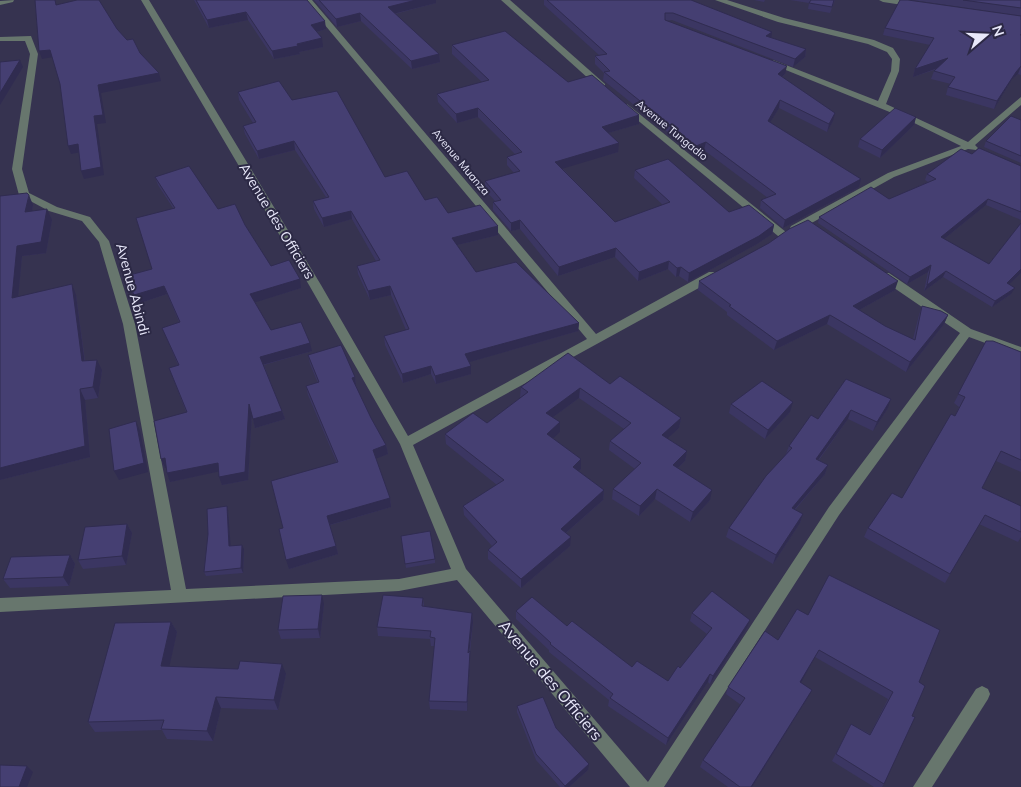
<svg xmlns="http://www.w3.org/2000/svg" width="1021" height="787" font-family="Mulish,sans-serif">
<style>
.lines{fill:none;stroke-linecap:round;stroke-linejoin:round}
.minor{fill:#67766d;fill-rule:evenodd}
.wall{fill:#3b3662}
.shaded-wall{fill:#302c50}
.building{fill:#453f72;stroke:#302c50}
.labels{text-anchor:middle;dominant-baseline:central;stroke-width:4;stroke-linejoin:round;paint-order:stroke}
.far-street-label{font-size:11px;fill:#e8e8fa;stroke:#2c2945}
.street-label{font-size:14px;fill:#e8e8fa;stroke:#2c2945}
.near-street-label{font-size:16px;fill:#e8e8fa;stroke:#2c2945}
</style>
<rect width="100%" height="100%" fill="#363350"/>
<g class="lines">
<g class="minor">
<polygon points="14,0 13,2 0,5 0,1"/>
<polygon points="141,0 149,0 321,285 408,436 587,339 304,0 312,0 596,334 709,272 717,272 719,275 717,278 413,445 466,569 648,782 829,507 960,333 881,279 879,276 881,273 889,273 971,329 1021,347 1021,356 969,337 839,515 664,787 630,787 457,580 399,591 0,612 0,598 171,590 123,324 99,242 82,221 49,211 19,195 12,169 30,54 25,41 0,41 0,37 31,36 38,54 22,169 29,193 57,207 90,217 109,241 135,324 186,589 399,579 451,569 400,444 309,285"/>
<polygon points="501,0 510,0 605,84 605,88 599,88"/>
<polygon points="715,0 727,0 784,18 874,40 893,48 900,59 899,71 886,104 968,142 1021,97 1021,105 975,145 978,148 976,150 968,149 894,177 799,230 791,230 790,228 791,226 888,173 961,146 902,117 766,62 773,60 878,101 891,71 892,59 887,52 868,44 778,22"/>
<polygon points="879,0 899,0 920,5 916,7 883,2"/>
<polygon points="627,104 786,232 787,234 786,236 778,236 624,109 622,107"/>
<polygon points="982,686 988,689 990,694 988,699 932,787 913,787 976,689"/>
</g>
</g>
<g class="wall">
<polygon points="194,0 307,0 326,29 317,32 323,47 299,52 300,54 274,59 248,20 209,28"/>
<polygon points="314,0 436,0 436,3 395,14 439,54 440,62 412,69 361,21 337,27"/>
<polygon points="544,0 691,0 771,38 806,49 805,57 793,67 672,20 666,21 785,74 782,77 833,121 827,132 779,108 770,122 859,187 783,228 760,208 761,200 768,198 704,150 695,154 603,80 604,73 595,64 595,56 599,55 544,5"/>
<polygon points="754,0 765,0 764,2"/>
<polygon points="790,0 835,0 830,13 808,9 809,3"/>
<polygon points="912,0 1021,0 1021,16"/>
<polygon points="1021,16 1021,75 1018,74 1012,79 994,109 946,95 948,87 951,84 931,79 934,71 937,69 913,77 915,69 930,45 883,35 885,28"/>
<polygon points="452,45 568,82 639,124 608,133 618,152 562,168 615,222 663,205 634,178 635,170 729,212 774,225 772,234 757,244 688,282 679,276 676,277 668,269 638,281 615,257 558,276 520,229 511,231 493,210 493,202 495,201 485,190 485,181 514,173 507,165 507,157 515,154 478,117 457,123 438,102 437,94 482,82 452,54"/>
<polygon points="238,92 292,100 385,177 448,213 498,235 457,245 476,272 579,323 578,331 469,362 471,374 436,384 431,374 403,383 385,345 384,336 406,330 391,295 370,300 358,274 357,266 376,261 352,219 324,227 314,209 313,201 326,197 295,150 259,159 245,134 243,126 253,123 239,100"/>
<polygon points="916,117 914,125 880,158 858,147 860,139"/>
<polygon points="1021,120 1021,163 984,147 986,141"/>
<polygon points="972,154 1021,166 1021,220 986,205 944,239 989,264 1021,223 1021,273 1009,284 1011,294 992,307 943,277 924,291 928,272 907,284 818,223 819,217 889,199 928,182 925,180 927,174"/>
<polygon points="155,177 218,209 245,225 271,266 301,288 255,302 271,330 312,351 264,365 282,411 285,419 255,428 252,414 248,480 222,485 219,471 170,482 166,467 165,468 161,459 186,412 169,368 178,365 162,328 179,322 167,294 137,304 126,276 152,269 173,208 158,185"/>
<polygon points="0,196 33,205 32,211 52,220 46,253 22,256 18,297 76,295 85,361 102,370 98,398 85,400 90,457 0,480"/>
<polygon points="699,281 895,290 859,310 885,326 913,339 919,315 922,306 948,315 944,324 906,372 827,324 774,350 727,315 727,312 698,290"/>
<polygon points="986,341 1021,352 1021,472 996,461 982,488 1021,506 1021,537 1018,542 979,524 945,583 864,537 868,528 902,498 955,416 959,407 954,403"/>
<polygon points="308,355 355,377 356,386 371,418 386,445 388,454 376,458 390,498 391,507 330,525 338,554 289,569 283,528 337,463 308,395 306,386 318,383 310,364"/>
<polygon points="846,379 888,408 873,431 848,419 819,460 828,465 825,474 795,510 803,514 800,523 773,564 726,537 729,528 786,454 789,446 818,419"/>
<polygon points="610,384 681,418 679,428 667,438 687,451 685,461 678,468 710,500 690,522 655,499 639,516 612,499 613,489 635,469 609,450 610,441 624,429 579,398 553,417 560,432 553,438 581,459 581,469 578,471 604,490 603,500 566,533 570,546 521,588 488,559 488,550 492,546 464,515 463,506 497,485 446,444 445,434 487,423 522,397 520,397 521,387"/>
<polygon points="731,404 790,412 765,439 729,413"/>
<polygon points="228,510 230,546 244,549 243,573 206,576 204,572"/>
<polygon points="127,524 132,533 126,565 83,569 78,560"/>
<polygon points="401,536 435,559 435,563 406,568"/>
<polygon points="70,555 75,564 69,586 10,588 3,579"/>
<polygon points="423,598 424,606 472,613 473,622 470,652 470,660 467,711 430,709 429,701 435,646 431,646 430,639 378,636 377,627"/>
<polygon points="324,604 320,638 281,639 278,630"/>
<polygon points="797,609 919,682 912,716 884,784 882,787 874,787 832,761 851,724 870,734 888,699 815,657 801,682 808,697 752,787 728,787 700,767 703,760 741,705 726,694 728,687 778,640"/>
<polygon points="516,611 567,626 632,667 668,681 680,668 707,634 690,621 692,613 750,620 747,628 710,684 708,682 666,745 608,706 609,700 549,652 549,650 516,619"/>
<polygon points="171,622 177,632 169,666 286,674 278,710 221,708 213,741 167,739 162,730 95,732 88,722"/>
<polygon points="517,706 556,728 588,770 569,787 560,787 536,760 517,712"/>
</g>
<g class="shaded-wall">
<polygon points="416,0 436,0 436,3 389,15 388,7"/>
<polygon points="246,12 248,20 209,28 207,20"/>
<polygon points="360,13 361,21 337,27 336,19"/>
<polygon points="325,21 326,29 313,33 311,25"/>
<polygon points="772,32 771,40 766,36"/>
<polygon points="322,38 323,47 299,52 300,54 274,59 272,51"/>
<polygon points="806,49 805,57 793,67 795,59"/>
<polygon points="50,50 53,57 42,59 39,51"/>
<polygon points="439,54 440,62 412,69 411,61"/>
<polygon points="948,58 946,65 913,77 915,69"/>
<polygon points="20,60 23,67 0,105 0,93"/>
<polygon points="787,66 785,74 776,82 778,74"/>
<polygon points="1021,66 1018,74 1012,79 994,109 997,101 1016,72"/>
<polygon points="159,73 161,81 101,93 106,123 97,124 104,175 84,179 81,171 94,116 98,85"/>
<polygon points="780,100 779,108 766,129 768,121"/>
<polygon points="478,108 478,117 457,123 456,114"/>
<polygon points="835,113 833,121 827,132 829,124"/>
<polygon points="639,115 639,124 601,135 602,127"/>
<polygon points="916,117 914,125 880,158 882,150"/>
<polygon points="294,141 295,150 259,159 257,151"/>
<polygon points="706,142 704,150 695,154 696,146"/>
<polygon points="619,143 618,152 555,171 555,162"/>
<polygon points="78,144 81,152 71,154 68,146"/>
<polygon points="861,179 859,187 783,228 785,220"/>
<polygon points="29,195 33,205 30,222 25,212"/>
<polygon points="988,199 986,205 939,243 941,237"/>
<polygon points="47,209 52,220 46,253 22,256 17,309 12,298 17,246"/>
<polygon points="351,211 352,219 324,227 322,218"/>
<polygon points="520,220 520,229 511,231 511,223"/>
<polygon points="774,225 772,234 757,244 688,282 689,273"/>
<polygon points="498,226 498,235 453,246 452,238"/>
<polygon points="616,248 615,257 558,276 559,267"/>
<polygon points="669,261 668,269 638,281 639,272"/>
<polygon points="931,265 928,272 907,284 910,277"/>
<polygon points="681,267 679,276 676,277 677,268"/>
<polygon points="1021,269 1021,273 1004,289 1007,283"/>
<polygon points="946,271 943,277 924,291 927,285"/>
<polygon points="300,279 301,288 253,303 250,294"/>
<polygon points="898,281 895,290 850,315 853,306"/>
<polygon points="72,284 76,295 86,372 82,361"/>
<polygon points="164,286 167,294 137,304 134,295"/>
<polygon points="390,286 391,295 370,300 368,291"/>
<polygon points="1015,288 1011,294 992,307 995,301"/>
<polygon points="830,315 827,324 774,350 777,341"/>
<polygon points="948,315 944,324 906,372 910,362"/>
<polygon points="579,323 578,331 466,363 465,354"/>
<polygon points="310,343 312,351 262,365 260,357"/>
<polygon points="97,360 102,370 98,398 93,387"/>
<polygon points="431,366 431,374 403,383 402,374"/>
<polygon points="471,366 471,374 436,384 435,376"/>
<polygon points="355,377 356,386 353,387 352,378"/>
<polygon points="580,388 579,398 545,423 546,413"/>
<polygon points="80,389 85,400 90,457 0,480 0,468"/>
<polygon points="891,399 888,408 873,431 877,422"/>
<polygon points="793,402 790,412 765,439 768,430"/>
<polygon points="249,404 252,412 248,480 222,485 219,477"/>
<polygon points="851,410 848,419 813,467 816,459"/>
<polygon points="282,411 285,419 255,428 253,419"/>
<polygon points="681,418 679,428 660,445 662,435"/>
<polygon points="136,421 140,431 148,472 119,480 114,471"/>
<polygon points="560,422 560,432 547,444 547,434"/>
<polygon points="386,445 388,454 375,459 373,450"/>
<polygon points="687,451 685,461 671,475 673,465"/>
<polygon points="165,458 169,467 165,468 161,459"/>
<polygon points="581,459 581,469 572,476 573,467"/>
<polygon points="218,463 221,471 170,482 167,473"/>
<polygon points="828,465 825,474 788,517 792,508"/>
<polygon points="657,489 655,499 639,516 640,506"/>
<polygon points="604,490 603,500 560,538 561,529"/>
<polygon points="712,490 710,500 690,522 693,512"/>
<polygon points="390,498 391,507 329,525 327,516"/>
<polygon points="227,506 228,510 231,551 229,546"/>
<polygon points="803,514 800,523 773,564 776,555"/>
<polygon points="127,524 132,533 126,565 122,556"/>
<polygon points="571,537 570,546 521,588 521,579"/>
<polygon points="242,545 244,549 243,573 241,568"/>
<polygon points="336,546 338,554 289,569 286,560"/>
<polygon points="70,555 75,564 69,586 63,577"/>
<polygon points="322,595 324,604 320,638 318,629"/>
<polygon points="472,613 473,622 468,661 468,653"/>
<polygon points="750,620 747,628 710,684 713,676"/>
<polygon points="171,622 177,632 167,677 161,666"/>
<polygon points="819,650 815,657 797,690 800,682"/>
<polygon points="470,651 470,660 467,711 467,702"/>
<polygon points="282,664 286,674 278,710 274,700"/>
<polygon points="710,674 708,682 666,745 668,738"/>
<polygon points="812,690 808,697 752,787 751,787"/>
<polygon points="216,697 221,708 213,741 207,731"/>
<polygon points="589,764 588,770 569,787 564,787 565,786"/>
<polygon points="27,766 33,772 27,787 19,787"/>
</g>
<g class="building">
<polygon points="35,0 55,0 56,5 77,0 99,0 117,29 127,40 133,39 140,53 159,73 98,85 103,115 94,116 101,167 81,171 78,144 68,146 60,84 50,50 39,51"/>
<polygon points="196,0 307,0 325,21 311,25 322,38 297,44 298,46 272,51 246,12 207,20"/>
<polygon points="319,0 416,0 388,7 439,54 411,61 360,13 336,19"/>
<polygon points="547,0 691,0 772,32 766,36 806,49 795,59 673,13 665,13 665,20 787,66 778,74 835,113 829,124 780,100 768,121 861,179 785,220 761,200 776,194 706,142 696,146 604,72 610,71 595,56 607,54"/>
<polygon points="811,0 834,0 832,7 809,3"/>
<polygon points="900,0 908,0 1021,16 1021,34 1020,35 1021,35 1021,66 1016,72 997,101 948,87 955,77 934,71 948,58 915,69 934,38 885,28"/>
<polygon points="963,0 1021,0 1021,8"/>
<polygon points="505,31 568,82 592,75 639,115 602,127 619,143 555,162 615,222 670,202 635,170 668,159 729,212 749,205 774,225 759,236 689,273 681,267 677,268 669,261 639,272 616,248 559,267 520,220 511,223 493,202 501,200 485,181 520,171 507,157 522,152 478,108 456,114 437,94 489,80 452,45"/>
<polygon points="20,60 0,93 0,62"/>
<polygon points="279,81 292,100 337,91 385,177 407,171 425,200 437,197 448,213 480,205 498,226 452,238 476,272 516,262 579,323 465,354 471,366 435,376 431,366 402,374 384,336 409,329 390,286 368,291 357,266 380,260 351,211 322,218 313,201 329,197 294,141 257,151 243,126 256,122 238,92"/>
<polygon points="895,108 916,117 882,150 860,139"/>
<polygon points="1011,116 1021,120 1021,156 986,141"/>
<polygon points="979,148 1021,166 1021,212 988,199 941,237 989,264 1021,223 1021,269 1007,283 1015,288 995,301 946,271 927,285 931,265 910,277 819,217 871,187 889,199 936,179 927,174 961,149 972,154"/>
<polygon points="189,166 218,209 235,204 245,225 271,266 289,260 300,279 250,294 271,330 301,322 310,343 260,357 282,411 253,419 249,404 245,472 219,477 218,463 167,473 165,458 161,459 154,421 187,412 169,368 179,365 162,328 180,322 164,286 134,295 126,276 152,269 136,218 175,208 155,177"/>
<polygon points="27,193 29,195 25,212 47,209 41,242 17,246 12,298 72,284 82,361 97,360 93,387 80,389 85,446 0,468 0,196"/>
<polygon points="808,220 898,281 853,306 885,326 915,340 922,306 941,311 948,315 910,362 830,315 777,341 729,306 731,305 699,281 769,243 789,229"/>
<polygon points="986,341 993,341 1021,352 1021,460 1001,451 982,488 1021,506 1021,532 985,515 950,574 868,528 892,493 902,498 951,414 955,416 965,397 958,394"/>
<polygon points="341,345 355,377 352,378 371,418 386,445 373,450 390,498 327,516 336,546 286,560 279,529 283,528 271,481 338,462 306,386 319,382 308,355"/>
<polygon points="568,353 610,384 620,376 681,418 662,435 687,451 673,465 712,490 693,512 657,489 640,506 613,489 641,463 610,441 631,423 580,388 546,413 560,422 547,434 581,459 573,467 604,490 561,529 571,537 521,579 488,550 497,542 463,506 504,480 445,434 473,413 487,423 528,392 521,387"/>
<polygon points="846,379 891,399 877,422 851,410 816,459 828,465 792,508 803,514 776,555 729,528 766,476 792,448 789,446 811,415 818,419"/>
<polygon points="762,381 793,402 768,430 731,404"/>
<polygon points="136,421 144,463 114,471 109,429"/>
<polygon points="227,506 229,546 242,545 241,568 204,572 208,534 207,509"/>
<polygon points="127,524 122,556 78,560 85,527"/>
<polygon points="430,531 435,559 405,564 401,536"/>
<polygon points="70,555 63,577 3,579 11,557"/>
<polygon points="829,575 940,630 919,682 925,686 912,716 915,717 884,784 836,754 851,724 870,735 893,692 819,650 800,682 812,690 751,787 740,787 703,760 745,698 728,687 765,631 778,640 797,609 808,615"/>
<polygon points="712,591 750,620 713,676 710,674 668,738 610,698 613,694 550,644 551,643 516,611 532,597 567,626 572,621 632,667 637,661 668,681 678,666 680,668 712,628 692,613"/>
<polygon points="322,595 318,629 278,630 283,596"/>
<polygon points="383,595 423,598 422,606 472,613 468,653 470,651 467,702 429,701 435,638 430,637 431,631 377,627"/>
<polygon points="171,622 161,666 238,669 240,661 282,664 274,700 216,697 207,731 161,729 164,720 88,722 115,623"/>
<polygon points="543,697 556,728 589,764 565,786 536,754 517,706"/>
<polygon points="0,765 27,766 19,787 0,787"/>
</g>
<g class="labels">
<g class="far-street-label">
<text transform="translate(672 130) rotate(39)">Avenue Tungadio</text>
<text transform="translate(461 162) rotate(50)">Avenue Muanza</text>
</g>
<g class="street-label">
<text transform="translate(277 221) rotate(59)">Avenue des Officiers</text>
<text transform="translate(133 289) rotate(75)">Avenue Abindi</text>
</g>
<g class="near-street-label">
<text transform="translate(551 680) rotate(50)">Avenue des Officiers</text>
</g>
</g>
<g transform="translate(986 35) rotate(71)" stroke="#2c2945" stroke-width="4" paint-order="stroke">
<path d="M0-4L9 19L0 12L-9 19Z" fill="#e8e8fa"/>
<text y="-8" font-size="14" font-weight="bold" text-anchor="middle" fill="#e8e8fa">N</text>
</g>
</svg>
